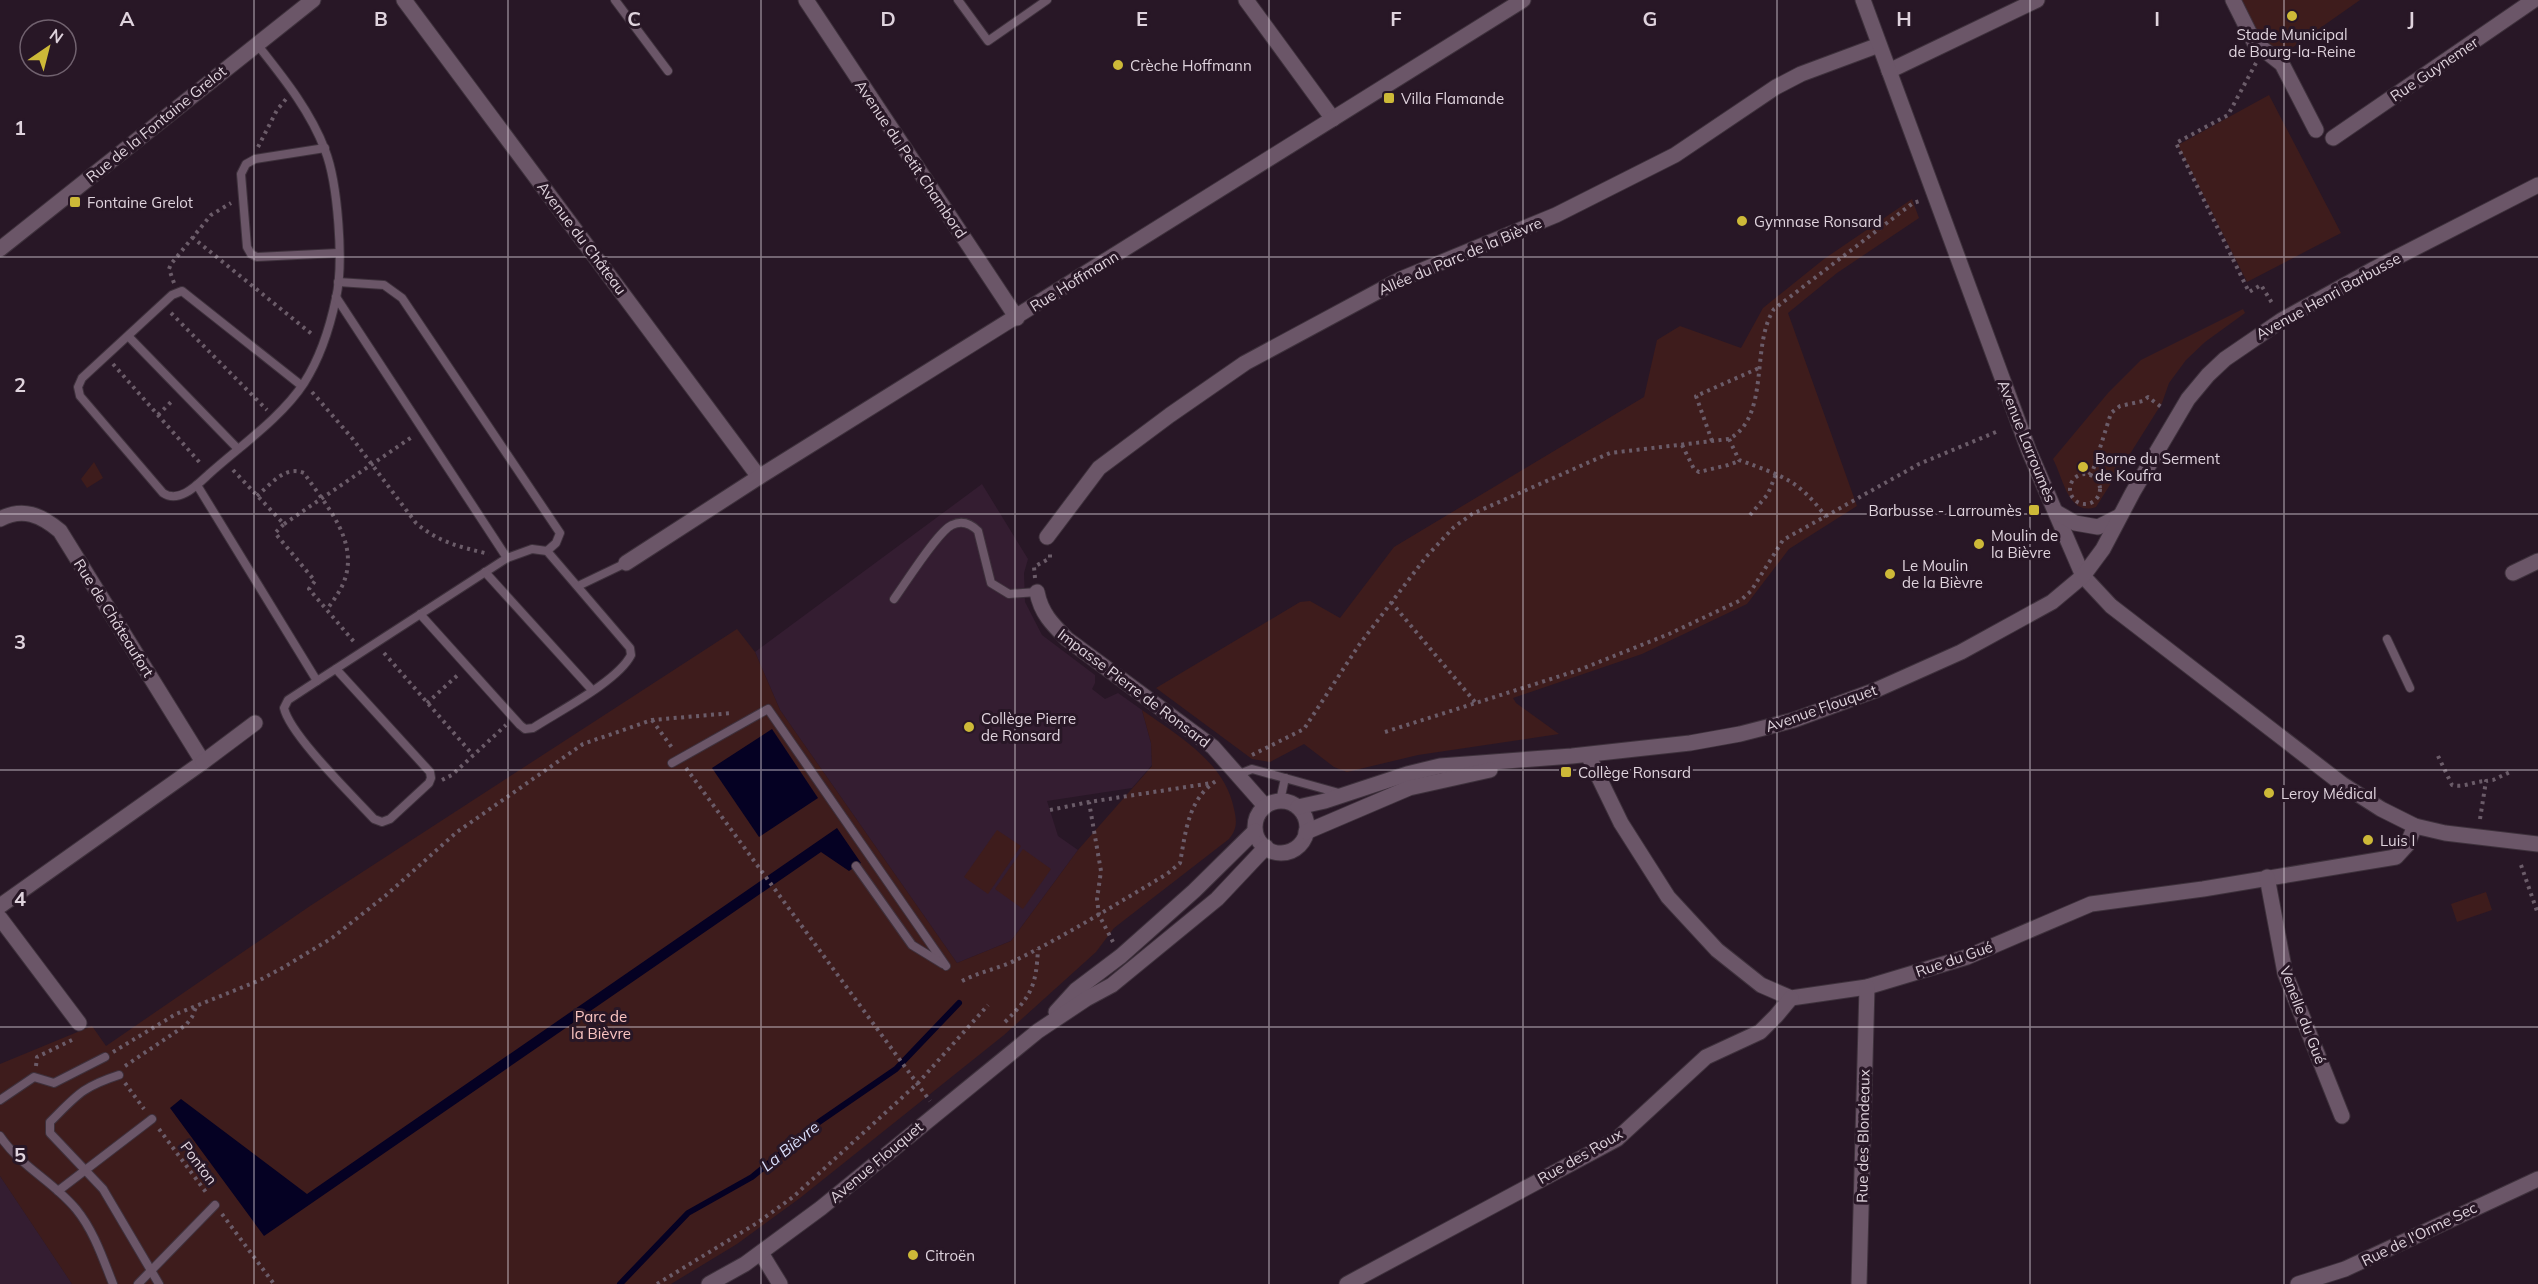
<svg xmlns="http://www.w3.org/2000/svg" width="2538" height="1284" font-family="Mulish,sans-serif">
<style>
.built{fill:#341d31}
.green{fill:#3e1c1c}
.water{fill:#050123}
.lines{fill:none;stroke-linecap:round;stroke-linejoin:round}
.stream{stroke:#050123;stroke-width:6}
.service-casing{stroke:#3e313c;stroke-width:10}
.minor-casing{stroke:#3e313c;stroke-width:17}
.secondary-casing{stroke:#3e313c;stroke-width:17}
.path{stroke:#6b5c69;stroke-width:4;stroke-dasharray:3 4.5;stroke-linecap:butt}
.service{stroke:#6b5668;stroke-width:8}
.minor{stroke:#6b5668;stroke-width:15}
.secondary{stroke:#6b5668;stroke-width:15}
.grid{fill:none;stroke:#dfd3dd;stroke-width:1.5;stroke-opacity:0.55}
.poi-dot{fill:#cdb938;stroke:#281726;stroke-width:2}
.labels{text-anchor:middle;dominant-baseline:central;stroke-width:6;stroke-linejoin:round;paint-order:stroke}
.poi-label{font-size:15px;fill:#dfd3dd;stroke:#281726;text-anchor:start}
.street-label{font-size:15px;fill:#dfd3dd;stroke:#281726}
.park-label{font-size:15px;fill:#fac4c1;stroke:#281726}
.water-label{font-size:16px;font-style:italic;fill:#dadffc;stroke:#281726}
.grid-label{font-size:20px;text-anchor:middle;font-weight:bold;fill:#dfd3dd;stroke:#281726;stroke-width:6;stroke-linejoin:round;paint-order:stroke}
</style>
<rect width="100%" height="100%" fill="#281726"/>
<g class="built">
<polygon points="982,484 1028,559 1024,573 1025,602 1042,635 1095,675 1095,683 1092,689 1105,699 1118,693 1142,710 1151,743 1152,765 1132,788 1047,801 1058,836 1078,850 1011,941 957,963 780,710 755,652"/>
<polygon points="0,1176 72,1284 0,1284"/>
</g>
<g class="green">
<polygon points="2239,0 2360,0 2283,54 2255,32"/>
<polygon points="2269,95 2341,233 2247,282 2178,145"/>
<polygon points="1912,199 1919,218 1837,273 1788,313 1857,506 1789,549 1747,604 1642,654 1513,698 1516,703 1559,734 1418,755 1347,772 1334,767 1304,744 1270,762 1252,759 1156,688 1300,602 1310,601 1340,618 1394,547 1644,397 1657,340 1680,326 1741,348 1763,308 1824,259"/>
<path d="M2243,309L2245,313L2205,342L2186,360L2169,383L2162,403L2118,473L2121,475L2116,481L2113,480L2096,507C2068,517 2063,477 2053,459L2108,393L2141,360Z"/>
<polygon points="94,462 103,478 87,488 81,479"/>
<path d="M737,629L755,652L780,710L957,963L1011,941L1078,850L1152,766L1151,743L1142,710C1178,736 1225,762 1234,809C1237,822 1237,829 1229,839L1114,928L1096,952L1004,1035L800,1198L737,1244L671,1284H72L0,1176V1064L92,1026L106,1046L310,906Z"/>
<polygon points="997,830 1021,846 988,894 964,877"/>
<polygon points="1023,849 1051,869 1023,909 995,889"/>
<polygon points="2486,892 2492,910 2457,922 2451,904"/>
</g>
<g class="water">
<polygon points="772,729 818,798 759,837 712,768"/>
<polygon points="837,828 861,863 849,871 821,852 264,1236 170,1108 181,1099 307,1194"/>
</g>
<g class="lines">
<polyline class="stream" points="620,1284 688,1213 752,1177 819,1122 896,1069 959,1003"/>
<defs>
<g id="service">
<polyline points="615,0 668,71"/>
<polyline points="958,0 988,41 1047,0"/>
<path d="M256,43C282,76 310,110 325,150C338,183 344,264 336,298C330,327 320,358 304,383C282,417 239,447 209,474C197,485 179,504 163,493L80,396L78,387L82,378L172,295L182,291L302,386"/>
<polyline points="325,148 255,159 246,164 241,174 247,247 251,254 257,257 338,253"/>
<polyline points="338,282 384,285 402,298 560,533 556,543 547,551"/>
<polyline points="336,297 507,558"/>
<polyline points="129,337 238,449"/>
<path d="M197,485L317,681L507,558L532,549L547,551L630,648L631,655C618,681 559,711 533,728L525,729L520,725L420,614"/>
<polyline points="485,572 592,690"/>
<polyline points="578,586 626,563"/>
<path d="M894,599C905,584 938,531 952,525C962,520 971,524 978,531L991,583L1009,594L1037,592"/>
<polyline points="2387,639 2410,688"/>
<path d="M317,681L288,700L284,708C290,735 353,796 374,819L382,822L390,819L429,783L431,778L430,772L336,669"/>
<polyline points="672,763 768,709 946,966"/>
<polyline points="1237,775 1252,769 1339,793"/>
<polyline points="1280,801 1285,778"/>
<polyline points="856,866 912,945 943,964"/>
<path d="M119,1075C82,1087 77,1095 50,1122V1133L103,1189L159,1284"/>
<polyline points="0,1100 34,1077 54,1083 105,1057"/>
<path d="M0,1136C21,1167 53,1181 76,1209C94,1231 103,1259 113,1284"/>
<polyline points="58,1191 152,1119"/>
<polyline points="138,1284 215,1205"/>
</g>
<g id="minor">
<polyline points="404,0 759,477"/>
<polyline points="806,0 1017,318"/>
<polyline points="1246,0 1333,119"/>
<polyline points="2233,0 2254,42 2282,64 2316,130"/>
<polyline points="1889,71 2037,0"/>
<polyline points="2333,138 2534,0"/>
<polyline points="0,249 313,0"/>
<path d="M0,519C23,507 41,515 60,531L203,762L0,906"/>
<polyline points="1047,537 1099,468 1170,415 1245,363 1401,279 1556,215 1675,155 1776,87 1801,74 1879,45"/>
<polyline points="626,563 759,477 1523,0"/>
<polyline points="2513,573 2538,561"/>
<path d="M1037,592C1041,613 1052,624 1067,639L1213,747L1265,806"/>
<polyline points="1588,755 1621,823 1668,897 1717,950 1761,985 1791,998 1867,987 1967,957 2091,904 2203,889 2396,857 2407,845 2415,826"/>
<polyline points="203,762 255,723"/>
<polyline points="2267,877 2285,973 2342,1116"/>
<polyline points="0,918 79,1023"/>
<polyline points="761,1253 780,1284"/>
<polyline points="1347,1284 1617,1139 1706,1057 1760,1032 1776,1016 1791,998"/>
<polyline points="1859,1284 1867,987"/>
<polyline points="2298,1284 2345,1269 2538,1179"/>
</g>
<g id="secondary">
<polyline points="1863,0 2029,451 2083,576 2111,606 2342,784 2381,809 2415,826 2445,833 2538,844"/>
<polyline points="2056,512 2075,523 2098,527 2120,516"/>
<circle cx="1281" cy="827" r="26"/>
<polyline points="1298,807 1325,801 1407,774 1440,766 1572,756 1690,743 1740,734 1794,720 1876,690 1961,652 2052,602 2083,576 2103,549 2133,492 2188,399 2208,375 2225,359 2282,320 2372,270 2538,185"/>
<polyline points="1306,832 1409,788 1490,770"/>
<polyline points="1056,1012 1076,990 1121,956 1194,891 1255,831"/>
<polyline points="709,1284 745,1264 821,1208 1038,1031 1086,999 1112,985 1217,899 1266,847"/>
</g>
</defs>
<use href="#service" class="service-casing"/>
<use href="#minor" class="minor-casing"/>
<use href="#secondary" class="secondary-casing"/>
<g class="path">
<polyline points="2256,63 2228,115 2176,143 2249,292 2261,285 2272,303"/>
<polyline points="258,147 277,110 286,99"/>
<polyline points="192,237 313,335"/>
<polyline points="174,283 169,269 171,264 211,215 231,203"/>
<polyline points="171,313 267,410"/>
<polyline points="113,364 201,464"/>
<path d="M312,392L352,438L416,523C438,542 460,547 489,554"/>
<polyline points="158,415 173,400"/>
<path d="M1729,439L1739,460C1782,476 1798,479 1826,517"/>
<polyline points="1712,441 1696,396 1759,368"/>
<polyline points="1682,445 1694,469 1699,472 1728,465 1739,461"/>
<polyline points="233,470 284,524 275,533 315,581 309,589 355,643"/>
<circle cx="2085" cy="489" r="15"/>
<polyline points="2089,475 2093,470 2111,413 2120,406 2143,401 2148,397 2164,409"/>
<path d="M257,496C271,484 285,465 304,473C326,506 361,542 343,584C339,593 333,601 328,608"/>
<polyline points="1750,515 1768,494 1776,474"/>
<polyline points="284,524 412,437"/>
<polyline points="1035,578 1034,567 1050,558 1050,552"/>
<polyline points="1391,602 1475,702"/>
<polyline points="384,653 473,755"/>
<polyline points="427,703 460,673"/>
<polyline points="652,720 673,749"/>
<polyline points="1385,732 1579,670 1669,634 1741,600 1751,591 1783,540 1919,464 1996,432"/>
<path d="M1252,755L1304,729L1359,645L1426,557L1454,527L1472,514L1610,453L1729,439C1771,416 1750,346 1774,309L1913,203L1920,201"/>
<path d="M2438,756L2452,785C2465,788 2474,781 2486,781"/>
<polyline points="686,768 930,1101"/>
<polyline points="442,780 452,775 506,725"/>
<polyline points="1050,810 1089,802"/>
<polyline points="2480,819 2486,781 2493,780 2510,772"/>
<polyline points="2521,865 2538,914"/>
<polyline points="1113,942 1099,915 1097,899 1101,871 1089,802 1212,783"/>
<path d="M962,981C979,972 997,969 1014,961C1067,935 1116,904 1167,874L1180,863C1186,830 1188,798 1219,779"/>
<path d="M1005,1022C1032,995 1036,986 1038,949"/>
<polyline points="113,1052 176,1014 258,981 284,967 332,938 385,896 457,832 583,744 652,720 732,713"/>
<polyline points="36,1066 37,1057 74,1039"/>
<polyline points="125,1066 186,1025 192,1017 196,1007"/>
<polyline points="125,1083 144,1109"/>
<polyline points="159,1129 208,1195"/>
<polyline points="222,1214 274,1284"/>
<polyline points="657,1284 757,1223 793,1197 918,1083 988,1005"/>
</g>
<use href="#service" class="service"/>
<use href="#minor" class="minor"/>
<use href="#secondary" class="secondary"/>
</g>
<path class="grid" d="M254,0V1284M508,0V1284M761,0V1284M1015,0V1284M1269,0V1284M1523,0V1284M1777,0V1284M2030,0V1284M2284,0V1284M0,257H2538M0,514H2538M0,770H2538M0,1027H2538"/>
<g class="poi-dot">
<circle cx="2292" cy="16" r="6"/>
<circle cx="1118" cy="65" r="6"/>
<rect x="1383" y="92" width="12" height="12" rx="3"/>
<rect x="69" y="196" width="12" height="12" rx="3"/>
<circle cx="1742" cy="221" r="6"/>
<circle cx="2083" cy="467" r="6"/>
<rect x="2028" y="504" width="12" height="12" rx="3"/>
<circle cx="1979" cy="544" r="6"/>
<circle cx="1890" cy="574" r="6"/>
<circle cx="969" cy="727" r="6"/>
<rect x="1560" y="766" width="12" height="12" rx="3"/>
<circle cx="2269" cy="793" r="6"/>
<circle cx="2368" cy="840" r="6"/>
<circle cx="913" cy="1255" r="6"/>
</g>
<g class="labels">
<g class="poi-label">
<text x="2292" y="34" text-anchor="middle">Stade Municipal<tspan x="2292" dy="17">de Bourg-la-Reine</tspan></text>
<text x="1130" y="65">Crèche Hoffmann</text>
<text x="1401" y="98">Villa Flamande</text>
<text x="87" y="202">Fontaine Grelot</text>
<text x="1754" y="221">Gymnase Ronsard</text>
<text x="2095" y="458">Borne du Serment<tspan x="2095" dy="17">de Koufra</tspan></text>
<text x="2022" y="510" text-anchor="end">Barbusse - Larroumès</text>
<text x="1991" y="535">Moulin de<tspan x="1991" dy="17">la Bièvre</tspan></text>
<text x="1902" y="565">Le Moulin<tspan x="1902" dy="17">de la Bièvre</tspan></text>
<text x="981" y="718">Collège Pierre<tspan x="981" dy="17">de Ronsard</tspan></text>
<text x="1578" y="772">Collège Ronsard</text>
<text x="2281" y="793">Leroy Médical</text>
<text x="2380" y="840">Luis I</text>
<text x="925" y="1255">Citroën</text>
</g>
<g class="street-label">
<text transform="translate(2434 69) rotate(-34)">Rue Guynemer</text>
<text transform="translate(156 124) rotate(-39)">Rue de la Fontaine Grelot</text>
<text transform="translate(911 159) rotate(56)">Avenue du Petit Chambord</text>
<text transform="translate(582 238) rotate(53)">Avenue du Château</text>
<text transform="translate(1460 256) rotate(-23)">Allée du Parc de la Bièvre</text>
<text transform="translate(1074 281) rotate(-32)">Rue Hoffmann</text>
<text transform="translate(2328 296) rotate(-29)">Avenue Henri Barbusse</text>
<text transform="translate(2027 441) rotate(68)">Avenue Larroumès</text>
<text transform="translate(114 618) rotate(58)">Rue de Châteaufort</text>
<text transform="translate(1134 688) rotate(37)">Impasse Pierre de Ronsard</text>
<text transform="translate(1821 708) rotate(-19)">Avenue Flouquet</text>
<text transform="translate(1954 959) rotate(-19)">Rue du Gué</text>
<text transform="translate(2303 1015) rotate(69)">Venelle du Gué</text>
<text transform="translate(1863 1136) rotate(-89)">Rue des Blondeaux</text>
<text transform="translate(1580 1156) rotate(-30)">Rue des Roux</text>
<text transform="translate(876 1162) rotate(-40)">Avenue Flouquet</text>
<text transform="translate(199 1163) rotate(53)">Ponton</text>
<text transform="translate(2419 1234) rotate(-26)">Rue de l'Orme Sec</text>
</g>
<g class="park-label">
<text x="601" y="1016">Parc de<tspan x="601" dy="17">la Bièvre</tspan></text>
</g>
<g class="water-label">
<text transform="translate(790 1146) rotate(-39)">La Bièvre</text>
</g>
</g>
<g class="grid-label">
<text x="127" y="26">A</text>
<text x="381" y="26">B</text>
<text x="634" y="26">C</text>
<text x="888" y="26">D</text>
<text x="1142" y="26">E</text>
<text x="1396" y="26">F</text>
<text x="1650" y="26">G</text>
<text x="1904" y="26">H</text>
<text x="2157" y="26">I</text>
<text x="2411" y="26">J</text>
<text x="20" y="135">1</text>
<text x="20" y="392">2</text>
<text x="20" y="649">3</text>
<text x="20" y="906">4</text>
<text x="20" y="1162">5</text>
</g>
<g transform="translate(48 48) rotate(35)"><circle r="28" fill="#281726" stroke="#71626f" stroke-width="1.5"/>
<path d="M0-4.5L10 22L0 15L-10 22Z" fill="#cdb938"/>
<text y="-9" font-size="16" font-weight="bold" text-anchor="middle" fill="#dfd3dd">N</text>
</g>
</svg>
